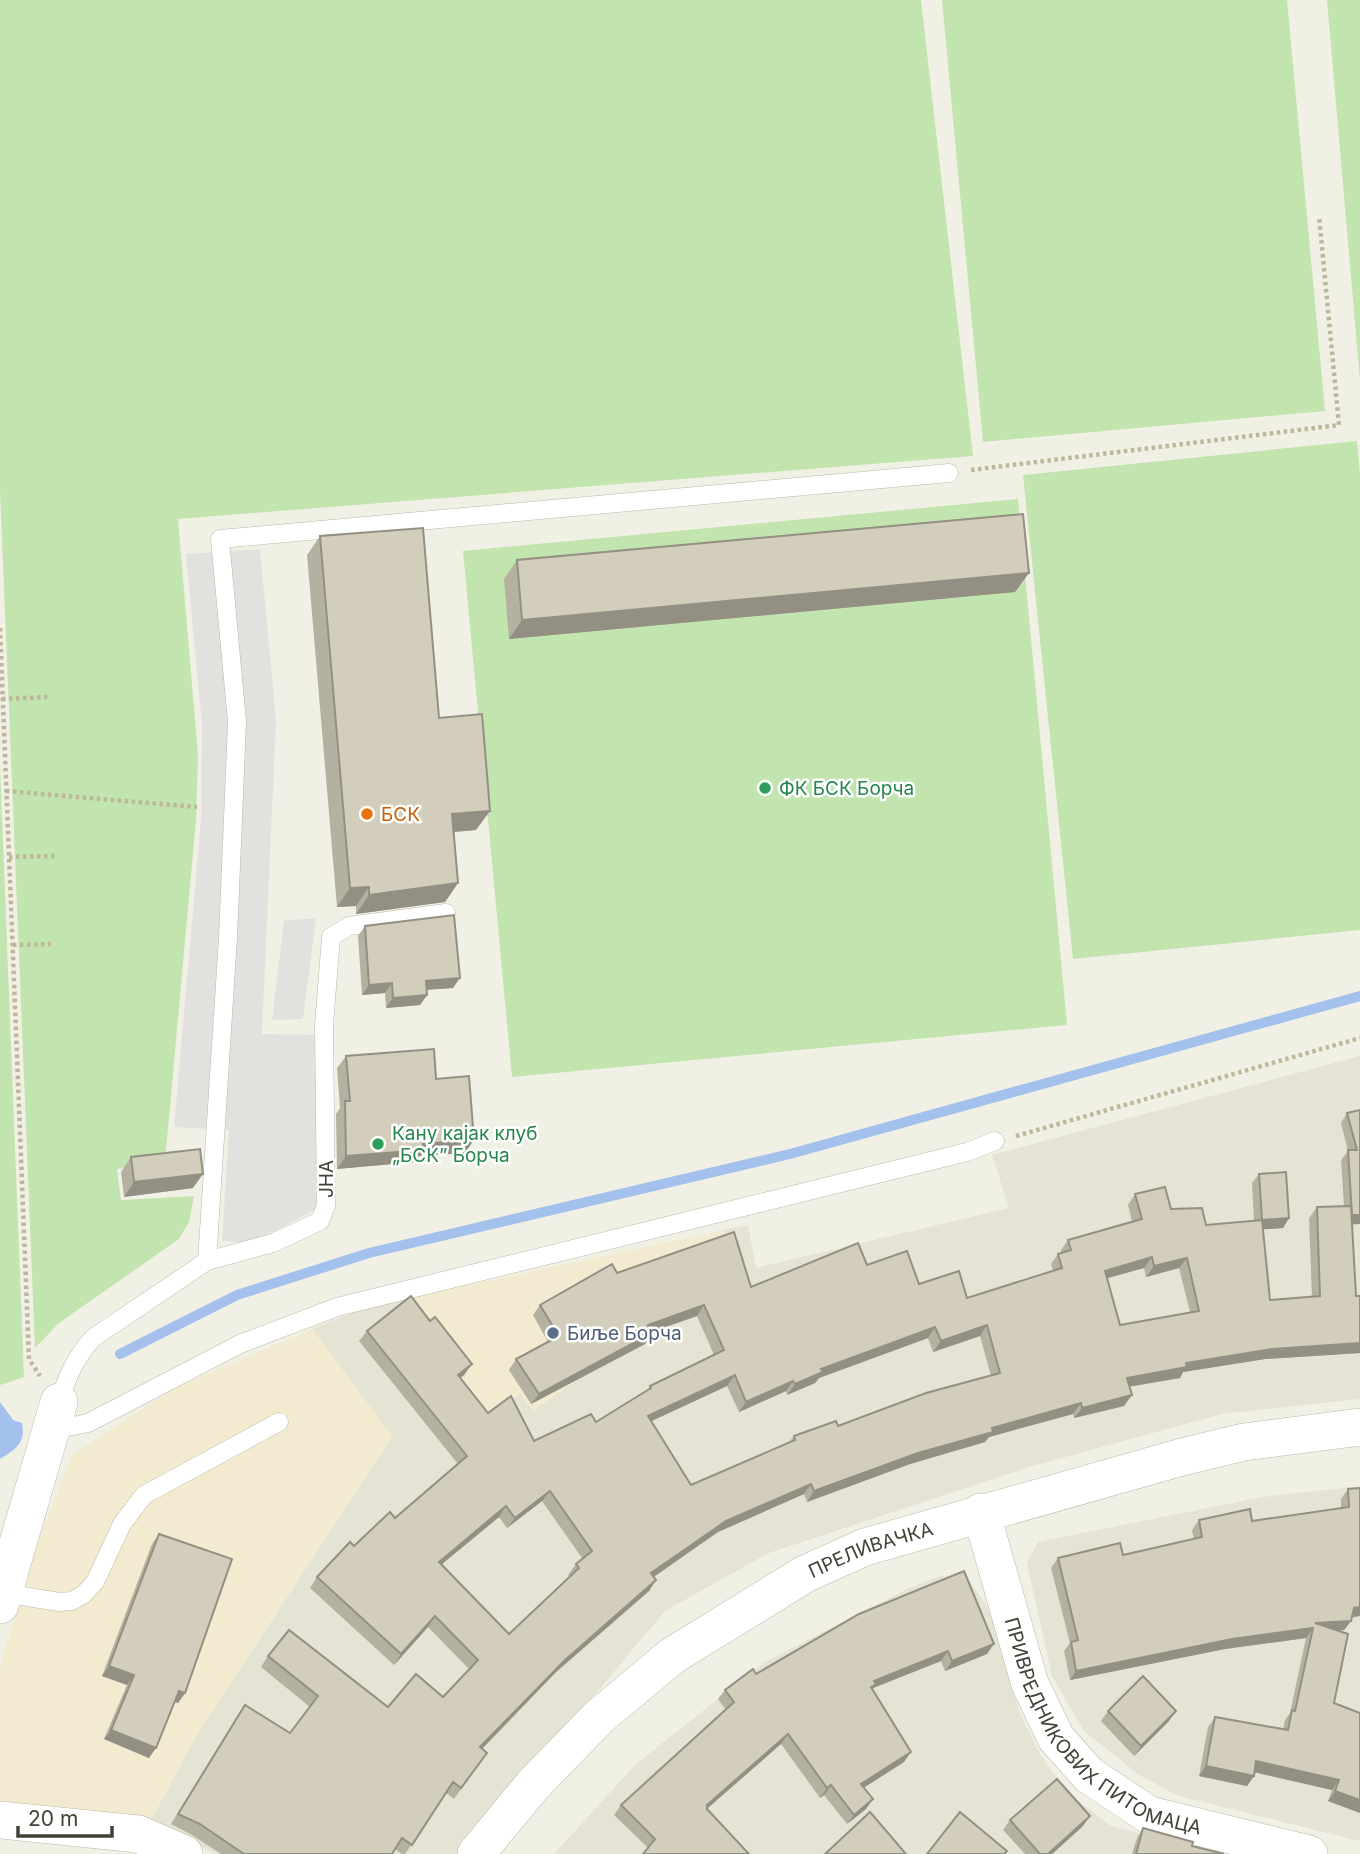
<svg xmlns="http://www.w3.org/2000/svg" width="1360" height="1854" font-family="Inter,sans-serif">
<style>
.residential{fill:#e5e3d3}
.commercial{fill:#f3ebd0}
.green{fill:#c2e4af}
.parking{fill:#e2e1dd}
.water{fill:#a4c0ec}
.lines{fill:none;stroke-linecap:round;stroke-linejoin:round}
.stream{stroke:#a4c0ec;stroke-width:10}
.lane-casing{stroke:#bcb9a8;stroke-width:19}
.street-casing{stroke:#bcb9a8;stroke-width:38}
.path{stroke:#bdb89a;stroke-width:4.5;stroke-dasharray:3.5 3.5;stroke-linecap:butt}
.lane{stroke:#fff;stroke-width:18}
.street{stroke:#fff;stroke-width:37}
.wall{fill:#b5b1a1;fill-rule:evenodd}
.shaded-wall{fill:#939083}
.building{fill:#d2cebb;stroke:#939083;stroke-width:2;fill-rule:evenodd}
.leisure-dot{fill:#2e9e5b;stroke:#fff;stroke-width:2.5}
.food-dot{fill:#e8710a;stroke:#fff;stroke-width:2.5}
.service-dot{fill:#5c6f8a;stroke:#fff;stroke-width:2.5}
.labels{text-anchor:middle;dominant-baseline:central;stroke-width:5;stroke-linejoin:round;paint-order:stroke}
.leisure-label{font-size:19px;fill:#27864d;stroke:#fff;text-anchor:start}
.food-label{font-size:19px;fill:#c56008;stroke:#fff;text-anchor:start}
.street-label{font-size:19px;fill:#434035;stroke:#fff}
.service-label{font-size:19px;fill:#4e5e75;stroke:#fff;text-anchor:start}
</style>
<rect width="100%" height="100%" fill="#f1f0e5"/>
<g class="residential">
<polygon points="1360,1056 1360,1399 1222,1414 1029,1467 769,1553 665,1611 461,1854 216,1854 150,1822 196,1736 392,1437 312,1329 370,1306 404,1299 422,1324 428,1321 468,1375 483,1421 520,1393 534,1408 640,1336 727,1243 724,1230 748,1225 756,1268 1009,1208 992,1155"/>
<polygon points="1360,1486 1360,1841 1176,1795 1138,1774 1084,1731 1052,1676 1027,1563 1038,1542 1262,1497"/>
<polygon points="940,1576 965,1576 984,1601 998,1628 1019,1712 1040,1754 1067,1792 1111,1826 1221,1854 554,1854 636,1764 763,1663 909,1588"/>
</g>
<g class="commercial">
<polygon points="724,1230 744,1299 641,1336 533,1411 520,1394 483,1421 455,1387 468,1374 428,1321 422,1325 404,1299"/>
<polygon points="312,1329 392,1436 196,1736 150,1822 0,1807 0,1668 30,1562 72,1455 173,1389"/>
</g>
<g class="green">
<polygon points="0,0 921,0 973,456 178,519 198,756 196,820 165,1162 117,1169 121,1200 194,1196 189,1222 179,1239 59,1323 35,1348 0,489"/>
<polygon points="942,0 1287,0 1325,411 983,442"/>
<polygon points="1327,0 1360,0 1360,381"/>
<polygon points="1357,441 1360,474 1360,930 1073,959 1023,475"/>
<polygon points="1018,499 1067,1025 512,1077 463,551"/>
<polygon points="0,765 24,1377 0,1385"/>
</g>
<g class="parking">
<polygon points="260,549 276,720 262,1034 316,1035 316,1209 252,1243 222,1241 229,1130 174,1127 201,820 202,725 186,554"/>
<polygon points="316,918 303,1019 272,1020 284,921"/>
</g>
<path class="water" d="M0,1402L13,1420L22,1423C26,1443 16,1449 0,1459Z"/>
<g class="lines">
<polyline class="stream" points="120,1354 237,1295 369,1253 790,1154 1360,996"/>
<defs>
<g id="lane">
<polyline points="207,1261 228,938 237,722 220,539 949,473"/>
<path d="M59,1402C67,1377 75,1358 93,1338L207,1261L273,1243L320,1221L326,1206L324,1025L331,937L349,926L446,913"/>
<polyline points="53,1430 88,1423 240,1344 337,1307 967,1152 995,1141"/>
<polyline points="4,1593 59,1602 72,1601 84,1594 95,1582 122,1524 144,1495 279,1422"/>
</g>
<g id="street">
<path id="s1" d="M981,1512L1030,1684L1056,1738L1089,1775L1149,1815L1309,1854"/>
<polyline points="0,1605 59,1402"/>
<polyline points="0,1820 138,1834 184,1854"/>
<path id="s2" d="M476,1854L533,1785L599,1717L672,1656L805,1574L865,1547L1182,1457L1244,1442L1360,1427"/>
</g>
</defs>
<use href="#lane" class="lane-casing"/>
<use href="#street" class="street-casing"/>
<g class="path">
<polyline points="971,470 1339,425 1319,216"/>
<polyline points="0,628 29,1359 40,1376"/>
<polyline points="2,699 49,697"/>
<polyline points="6,791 197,807"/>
<polyline points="9,857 56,856"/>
<polyline points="13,945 51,944"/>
<polyline points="1016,1136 1360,1038"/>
</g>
<use href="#lane" class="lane"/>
<use href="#street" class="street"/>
</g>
<g class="wall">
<polygon points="320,536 439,718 476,830 454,832 458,883 445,902 356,914 356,906 337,907 307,555"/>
<polygon points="517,560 1015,592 509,639 504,579"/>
<polygon points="365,926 453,988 427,990 427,995 420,1005 386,1008 385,993 362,995 358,936"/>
<polygon points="346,1056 436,1079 465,1153 419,1156 415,1162 337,1169 336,1114 340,1108 337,1068"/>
<path d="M1360,1110V1224H1352L1356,1296H1360V1353L1265,1359L1183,1372L1180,1378L1129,1387L1124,1406L1074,1418L1073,1414L989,1437L985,1442L910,1464L807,1502L804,1494L718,1532L654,1577L656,1580L649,1591L556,1672L482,1749L487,1753L454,1799L446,1793L405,1854H402L395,1849L392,1854H221L192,1835L171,1824L245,1705L290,1733L310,1707L261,1667L268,1656L388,1707L443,1697L469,1669L428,1627L394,1665L310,1588L317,1577L354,1546L395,1518L458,1464L359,1341L367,1331L464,1375L460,1378L488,1413L534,1441L596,1422L646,1392L650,1386L714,1355L697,1316L651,1332L652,1333L645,1344L531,1404L509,1370L516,1359L548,1342L533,1315L540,1305L617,1273L751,1287L867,1265L919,1284L967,1298L1053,1271L1051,1264L1058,1254L1061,1253V1250L1068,1240L1132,1221L1128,1205L1135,1194L1206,1225L1254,1221L1252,1183L1259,1174L1289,1218L1283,1228L1263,1229L1270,1300L1312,1297L1309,1218L1317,1207L1344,1206L1341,1160L1348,1151L1341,1123L1347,1113ZM1144,1268L1146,1277L1179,1268L1190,1312L1120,1325L1107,1278ZM980,1336L991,1376L838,1426L794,1436L789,1442L691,1485L651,1421L727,1386L739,1412L786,1391L787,1395L815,1383L819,1378L928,1338L933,1352ZM542,1501L582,1558L576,1564L568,1575L570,1577L509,1634L441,1565L499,1517L507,1528Z"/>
<polygon points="131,1157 193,1188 124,1197 121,1172"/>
<polygon points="1360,1488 1360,1616 1352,1617 1351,1621 1344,1630 1339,1631 1334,1703 1360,1713 1360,1813 1328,1801 1332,1790 1254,1772 1254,1776 1247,1786 1199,1776 1208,1727 1215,1717 1283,1729 1285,1720 1290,1713 1306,1638 1225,1649 1070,1680 1064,1651 1070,1643 1051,1568 1058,1558 1123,1555 1194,1539 1192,1530 1199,1520 1252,1521 1341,1508 1341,1499 1348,1489"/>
<polygon points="159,1534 185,1693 178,1703 175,1702 149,1758 104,1739 127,1685 102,1676 152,1544"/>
<polygon points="859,1614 987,1654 945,1671 941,1661 873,1688 872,1689 904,1762 864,1787 866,1809 847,1824 824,1795 820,1798 781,1744 648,1848 614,1815 621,1805 726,1710 718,1699 725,1690 756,1674"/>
<polygon points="1108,1711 1169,1721 1134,1756 1101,1721"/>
<polygon points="1010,1820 1083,1826 1052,1854 1025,1854 1003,1830"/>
<polygon points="1143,1828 1192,1846 1224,1854 1132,1854 1137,1838"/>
</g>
<g class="shaded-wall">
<polygon points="1029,573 1015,592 509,639 522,620"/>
<polygon points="490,811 476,830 439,833 452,814"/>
<polygon points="458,883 445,902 356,914 369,895"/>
<polygon points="369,887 356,906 337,907 350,888"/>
<polygon points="460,978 453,988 419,990 426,981"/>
<polygon points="392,983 385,993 362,995 369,985"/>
<polygon points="427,995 420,1005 386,1008 393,998"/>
<polygon points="474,1140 465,1153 419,1156 415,1162 337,1169 346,1156 423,1144"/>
<polygon points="203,1174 193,1188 124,1197 134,1182"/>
<polygon points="1352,1215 1360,1215 1360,1224 1345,1225"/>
<polygon points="1289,1218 1283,1228 1255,1230 1262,1220"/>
<polygon points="1152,1257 1144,1268 1097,1281 1105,1271"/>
<polygon points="1187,1258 1179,1268 1146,1277 1154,1266"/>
<polygon points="704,1305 697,1316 640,1336 648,1325"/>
<polygon points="987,1325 980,1336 933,1352 941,1341"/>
<polygon points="935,1327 928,1338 819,1378 815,1383 787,1395 795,1384 821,1369"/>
<polygon points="652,1333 645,1344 531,1404 539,1394"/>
<polygon points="1360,1343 1360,1353 1265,1359 1183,1372 1180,1378 1120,1388 1127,1378 1186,1363 1272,1349"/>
<polygon points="472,1364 464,1375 450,1385 458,1375"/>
<polygon points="735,1375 727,1386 641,1426 648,1416"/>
<polygon points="793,1381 786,1391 739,1412 746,1402"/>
<polygon points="1132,1395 1124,1406 1074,1418 1082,1408"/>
<polygon points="1081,1403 1073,1414 989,1437 985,1442 910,1464 807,1502 814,1491 918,1453 992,1428"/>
<polygon points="811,1484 804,1494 718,1532 643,1584 651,1573 726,1521"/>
<polygon points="550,1491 542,1501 507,1528 515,1518"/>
<polygon points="506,1506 499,1517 431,1573 439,1562"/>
<polygon points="656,1580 649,1591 556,1672 473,1758 480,1747 564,1661"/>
<polygon points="1360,1607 1360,1616 1347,1618 1354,1608"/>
<polygon points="435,1616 428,1627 394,1665 401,1654"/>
<polygon points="1351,1621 1344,1630 1312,1633 1313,1628 1306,1638 1225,1649 1070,1680 1076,1671 1232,1639 1315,1623"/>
<polygon points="994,1644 987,1654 945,1671 952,1661"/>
<polygon points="948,1651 941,1661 873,1688 869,1694 874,1681"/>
<polygon points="109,1666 134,1675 127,1685 102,1676"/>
<polygon points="179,1691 185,1693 178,1703 172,1701"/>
<polygon points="1176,1711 1169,1721 1134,1756 1141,1746"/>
<polygon points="111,1730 156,1748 149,1758 104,1739"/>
<polygon points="788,1734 781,1744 700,1815 707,1805"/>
<polygon points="911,1752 904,1762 854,1794 861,1784"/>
<polygon points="1256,1761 1339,1780 1332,1790 1249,1771"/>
<polygon points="1206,1766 1254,1776 1247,1786 1199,1776"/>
<polygon points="831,1785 824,1795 820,1798 827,1788"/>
<polygon points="1335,1791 1360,1800 1360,1813 1328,1801"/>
<polygon points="873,1799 866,1809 847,1824 854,1815"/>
<polygon points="1090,1816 1083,1826 1052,1854 1048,1854"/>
</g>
<g class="building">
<polygon points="1023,514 1029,573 522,620 517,560"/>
<polygon points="423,528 439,718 482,714 490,811 452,814 458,883 369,895 369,887 350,888 320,536"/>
<polygon points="454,915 460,978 426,981 427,995 393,998 392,983 369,985 365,926"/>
<polygon points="434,1049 436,1079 469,1076 474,1140 423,1144 424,1150 346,1156 345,1101 350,1101 346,1056"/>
<polygon points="1360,1110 1360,1215 1352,1215 1348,1150 1357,1150 1347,1113"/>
<polygon points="200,1149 203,1174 134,1182 131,1157"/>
<polygon points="1286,1172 1289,1218 1262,1220 1259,1174"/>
<path d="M1165,1187L1171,1209L1202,1208L1206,1225L1262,1220L1270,1300L1320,1296L1317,1207L1351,1206L1356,1296H1360V1343L1272,1349L1186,1363L1187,1367L1127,1378L1132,1395L1082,1408L1081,1403L992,1428L993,1432L918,1453L814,1491L811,1484L726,1521L651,1573L656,1580L564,1661L480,1747L487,1753L461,1788L453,1782L412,1845L402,1838L392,1854H244L200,1824L178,1814L245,1705L290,1733L318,1696L268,1656L289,1630L388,1707L416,1674L443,1697L478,1660L435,1616L401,1654L317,1577L350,1542L354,1546L390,1512L395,1518L467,1456L367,1331L411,1296L430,1321L435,1317L472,1364L458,1375L488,1413L511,1396L534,1441L591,1414L596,1422L651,1388L650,1386L724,1350L704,1305L648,1325L652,1333L539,1394L516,1359L559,1336L540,1305L612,1264L617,1273L734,1232L751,1287L858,1243L867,1265L907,1251L919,1284L959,1271L967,1298L1062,1268L1058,1254L1071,1250L1068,1240L1142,1219L1135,1194ZM1152,1257L1154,1266L1187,1258L1199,1311L1120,1325L1105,1271ZM987,1325L1000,1373L926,1393L838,1426L836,1421L794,1436L795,1440L691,1485L648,1416L735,1375L746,1402L793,1381L795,1384L823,1372L821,1369L935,1327L941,1341ZM550,1491L592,1551L576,1564L579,1568L509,1634L439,1562L506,1506L515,1518Z"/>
<polygon points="1360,1488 1360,1607 1354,1608 1351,1621 1315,1623 1348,1634 1334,1703 1360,1713 1360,1800 1335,1791 1339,1780 1256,1761 1254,1776 1206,1766 1215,1717 1288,1730 1292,1710 1295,1711 1313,1628 1232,1639 1076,1671 1071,1642 1078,1640 1058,1558 1120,1543 1123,1555 1202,1537 1199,1520 1250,1509 1252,1521 1349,1507 1348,1489"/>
<polygon points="159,1534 232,1559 185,1693 179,1691 156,1748 111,1730 134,1675 109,1666"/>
<polygon points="964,1571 994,1644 952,1661 948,1651 874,1681 876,1684 871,1687 911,1752 861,1784 873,1799 854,1815 831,1785 827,1788 788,1734 707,1805 707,1809 749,1854 643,1854 655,1839 621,1805 734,1702 725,1690 753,1669 756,1674 859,1614"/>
<polygon points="1143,1676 1176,1711 1141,1746 1108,1711"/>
<polygon points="1057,1779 1090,1816 1048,1854 1040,1854 1010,1820"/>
<polygon points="870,1812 906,1854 825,1854"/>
<polygon points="960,1812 1007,1851 1004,1854 927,1854"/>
<polygon points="1143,1828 1193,1842 1192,1846 1224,1854 1136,1854"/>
</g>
<g class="leisure-dot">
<circle cx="765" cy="788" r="7"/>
<circle cx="378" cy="1144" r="7"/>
</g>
<circle class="food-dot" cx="367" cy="814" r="7"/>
<circle class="service-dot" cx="553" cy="1333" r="7"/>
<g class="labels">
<g class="leisure-label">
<text x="779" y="788">ФК БСК Борча</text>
<text x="392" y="1133">Кану кајак клуб<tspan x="392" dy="22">„БСК” Борча</tspan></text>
</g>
<g class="food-label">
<text x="381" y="814">БСК</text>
</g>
<g class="street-label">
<text transform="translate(326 1179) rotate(-90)">ЈНА</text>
<text stroke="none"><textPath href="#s2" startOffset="506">ПРЕЛИВАЧКА</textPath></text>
<text stroke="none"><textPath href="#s1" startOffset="262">ПРИВРЕДНИКОВИХ ПИТОМАЦА</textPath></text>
</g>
<g class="service-label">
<text x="567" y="1333">Биље Борча</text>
</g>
</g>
<path d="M18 1826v10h94v-10" fill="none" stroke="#434035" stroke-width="3.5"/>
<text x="28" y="1826" font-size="21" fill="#434035" stroke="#ffffff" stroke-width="5" paint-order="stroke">20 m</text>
</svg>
